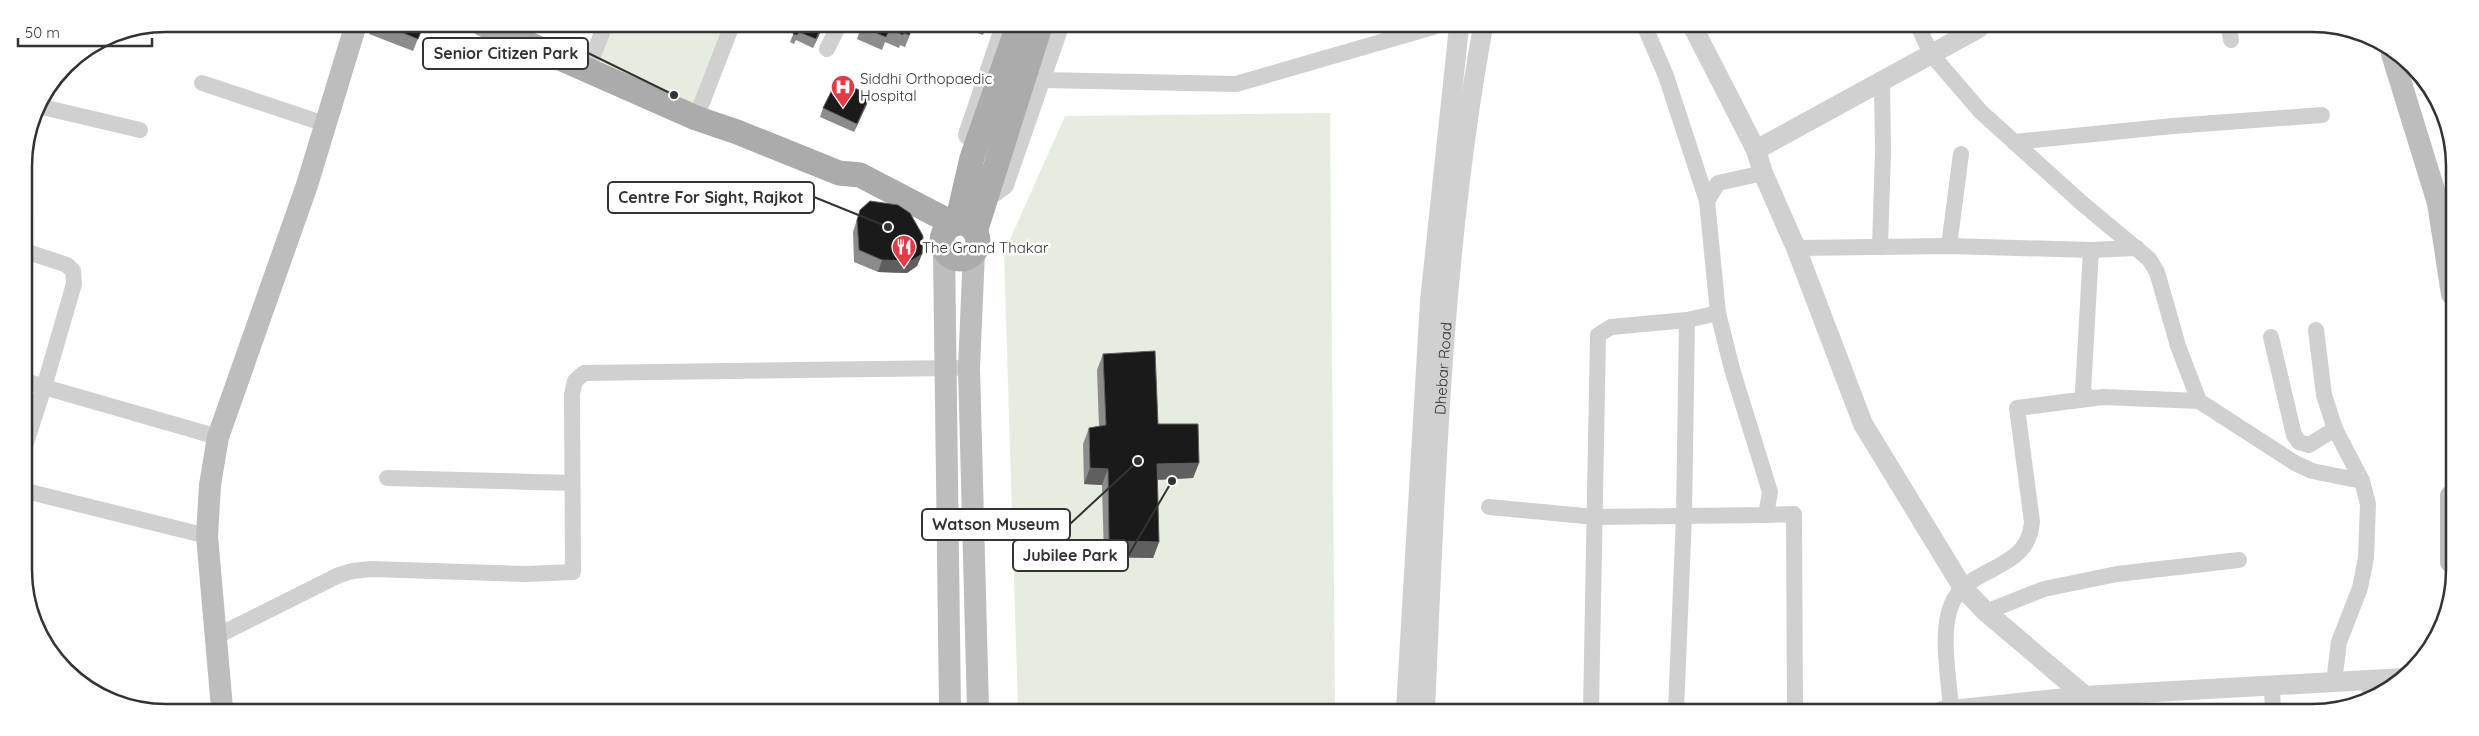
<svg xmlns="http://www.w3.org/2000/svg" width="2479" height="736" font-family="Quicksand,sans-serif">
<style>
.green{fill:#e6ecdf}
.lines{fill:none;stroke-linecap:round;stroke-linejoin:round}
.minor{stroke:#d0d0d0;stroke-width:16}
.tertiary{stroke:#d0d0d0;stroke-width:20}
.secondary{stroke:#bdbdbd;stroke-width:22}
.primary{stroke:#ababab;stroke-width:25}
.wall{fill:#8c8c8c}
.shaded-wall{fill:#5f5f5f}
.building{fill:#1a1a1a;stroke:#5f5f5f}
.labels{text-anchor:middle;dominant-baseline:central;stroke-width:5;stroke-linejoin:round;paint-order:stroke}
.poi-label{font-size:15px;fill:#333;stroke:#fff;text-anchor:start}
.street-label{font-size:15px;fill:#333;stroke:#fff}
.rim{fill:none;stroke:#333;stroke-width:2.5}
.leader{fill:none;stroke:#333;stroke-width:2}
.callout-dot{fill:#333;stroke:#fff;stroke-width:2}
.callout{fill:#fff;stroke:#333;stroke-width:2}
.callout-label{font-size:16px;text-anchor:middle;font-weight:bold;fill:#333}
</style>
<rect width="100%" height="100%" fill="#fff"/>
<g class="green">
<polygon points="608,25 702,25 728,36 696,118 587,71"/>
<polygon points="1330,113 1335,710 1018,709 1004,253 1065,116"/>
</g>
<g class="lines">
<g class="minor">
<polyline points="1645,27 1666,76 1707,201"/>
<polyline points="1919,28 1931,54 1981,112 2084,205 2149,259 2157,272 2178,346 2199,401 2295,463 2312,471 2362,481"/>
<polyline points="2229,28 2231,40"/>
<polyline points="827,49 839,25"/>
<polyline points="587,71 605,25"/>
<polyline points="1041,80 1236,84 1433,27"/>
<polyline points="202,83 325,124"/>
<polyline points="38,106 140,130"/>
<polyline points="696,118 732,25"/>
<polyline points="2014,142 2173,126 2322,115"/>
<polyline points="1949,246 1961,154"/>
<polyline points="1880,247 1883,151 1882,81"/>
<polyline points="1796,248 1949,246 2091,250 2137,248"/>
<polyline points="25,251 67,265 73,271 74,284 44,387 218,437"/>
<polyline points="2316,330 2324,395 2335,429 2362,481 2368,504 2366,558 2360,588 2339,642 2334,682"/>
<polyline points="2271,337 2294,435 2299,442 2309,445 2335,429"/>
<polyline points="25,381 44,387 26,443"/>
<polyline points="2090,398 2083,392 2091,250"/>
<polyline points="387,478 572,483"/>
<polyline points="26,491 207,536"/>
<polyline points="1489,507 1595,517 1766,515 1770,492 1732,369 1718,313 1707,201 1718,183 1763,173"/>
<polyline points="1766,515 1794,514 1795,711"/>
<polyline points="1986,612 2044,589 2117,574 2239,560"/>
<polyline points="217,636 339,575 353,571 371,569 526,574 573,572 572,394 575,381 584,373 956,368"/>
<polyline points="2368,681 2371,699"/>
<polyline points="2272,687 2273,712"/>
<path d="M1951,709C1949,679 1940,633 1951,606C1966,564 2028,574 2032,522L2017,408L2103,397L2199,401"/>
<polyline points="1591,710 1598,335 1611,327 1687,320 1718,313"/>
<polyline points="1676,711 1684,516 1687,320"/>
</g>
<g class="tertiary">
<polyline points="1693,27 1756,150 1763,173 1796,248 1863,424 1963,588 1986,612 2085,696"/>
<polyline points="968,135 1005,26"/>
<polyline points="1756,150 1979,28"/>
<polyline points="985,199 1004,185 1059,26"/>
<polyline points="1406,710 1430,301 1459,27"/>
<path id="s1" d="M1425,710C1435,484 1442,250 1483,27"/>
<polyline points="1942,711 2085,696 2404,678"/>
</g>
<g class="secondary">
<polyline points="2392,54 2438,203 2452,294"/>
<polyline points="944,250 950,709"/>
<polyline points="974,252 969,368 978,709"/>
<polyline points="2451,562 2451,496"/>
<polyline points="222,708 207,536 210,485 218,437 307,185 356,24"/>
</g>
<g class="primary">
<polyline points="483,24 696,118 737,132 839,173 860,175 954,224"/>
<polyline points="957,223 972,158 1018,26"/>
<circle cx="960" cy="241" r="18"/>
<polyline points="975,232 1040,26"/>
</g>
</g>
<g class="wall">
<polygon points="373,24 424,24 413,51 369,34"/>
<polygon points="582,25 595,25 593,29"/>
<polygon points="797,25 823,25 813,48 796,40 794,44 790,42"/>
<polygon points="862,25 914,25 905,47 900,45 899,48 885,42 882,50 857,39"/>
<polygon points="966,26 987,26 983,35 965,28"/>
<polygon points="867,104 854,132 820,117 823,108"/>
<polygon points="860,210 922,254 917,266 907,273 878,272 854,262 853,232"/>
<polygon points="1103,354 1158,424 1199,463 1193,478 1157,480 1159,542 1153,558 1104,557 1102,485 1084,484 1083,444 1089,428 1099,426 1097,370"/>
</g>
<g class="shaded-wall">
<polygon points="822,25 823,25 823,27 813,48"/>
<polygon points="870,95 867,104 854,132 857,124"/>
<polygon points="922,254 917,266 907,273 878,272 882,260"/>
<polygon points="1199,463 1193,478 1151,480 1157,464"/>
<polygon points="1090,468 1108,469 1102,485 1084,484"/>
<polygon points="1109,541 1159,542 1153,558 1104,557"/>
</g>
<g class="building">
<polygon points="381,24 424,24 418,39"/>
<polygon points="797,25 822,25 816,39 799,32 797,35 793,34"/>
<polygon points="862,25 913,25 909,35 904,33 903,35 890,29 886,37 862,27"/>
<polygon points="837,80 870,95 857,124 823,108"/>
<polygon points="870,201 898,205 910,213 923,236 922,254 911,261 882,260 859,250 857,220 860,210"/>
<polygon points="1155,351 1158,424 1198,424 1199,463 1157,464 1159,542 1109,541 1108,469 1090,468 1089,428 1106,425 1103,354"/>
</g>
<defs>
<symbol id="hospital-pin" viewBox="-11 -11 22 30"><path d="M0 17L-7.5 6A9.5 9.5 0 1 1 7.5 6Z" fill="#e63946" stroke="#fff"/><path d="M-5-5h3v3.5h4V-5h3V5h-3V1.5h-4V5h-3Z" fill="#fff"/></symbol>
<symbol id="restaurant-pin" viewBox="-11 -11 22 30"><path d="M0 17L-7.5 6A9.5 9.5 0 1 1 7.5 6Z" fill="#e63946" stroke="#fff"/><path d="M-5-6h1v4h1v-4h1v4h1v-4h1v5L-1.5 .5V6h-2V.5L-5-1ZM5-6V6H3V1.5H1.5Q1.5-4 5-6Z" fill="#fff"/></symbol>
</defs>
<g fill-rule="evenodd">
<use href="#hospital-pin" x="829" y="73" width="28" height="38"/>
<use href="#restaurant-pin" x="890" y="233" width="28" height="38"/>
</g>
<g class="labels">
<g class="poi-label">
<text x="860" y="78">Siddhi Orthopaedic<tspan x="860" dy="17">Hospital</tspan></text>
<text x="922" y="247">The Grand Thakar</text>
</g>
<g class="street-label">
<text stroke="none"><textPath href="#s1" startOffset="342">Dhebar Road</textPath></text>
</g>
</g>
<path d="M0 0H2479V736H0ZM166 32H2312A134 134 0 0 1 2446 166V570A134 134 0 0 1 2312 704H166A134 134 0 0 1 32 570V166A134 134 0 0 1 166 32Z" fill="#fff" fill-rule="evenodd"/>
<path class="rim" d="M166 32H2312A134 134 0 0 1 2446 166V570A134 134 0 0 1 2312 704H166A134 134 0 0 1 32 570V166A134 134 0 0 1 166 32Z"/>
<path class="leader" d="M674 95L588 53M888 227L814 197M1138 461L1070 524M1172 481L1128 556"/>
<g class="callout-dot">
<circle cx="674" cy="95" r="5"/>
<circle cx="888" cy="227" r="5"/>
<circle cx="1138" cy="461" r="5"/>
<circle cx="1172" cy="481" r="5"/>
</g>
<g class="callout">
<rect x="423" y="38" width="165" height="31" rx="5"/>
<rect x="608" y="182" width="206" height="31" rx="5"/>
<rect x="922" y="509" width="148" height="31" rx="5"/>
<rect x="1013" y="540" width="115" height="31" rx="5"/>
</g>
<g class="callout-label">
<text x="506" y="59">Senior Citizen Park</text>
<text x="711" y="203">Centre For Sight, Rajkot</text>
<text x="996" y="530">Watson Museum</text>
<text x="1070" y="561">Jubilee Park</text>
</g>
<path d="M18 38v8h134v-8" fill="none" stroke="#333333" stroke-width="2.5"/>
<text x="25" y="38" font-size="15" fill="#333333" stroke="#ffffff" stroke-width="4" paint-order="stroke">50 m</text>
</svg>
